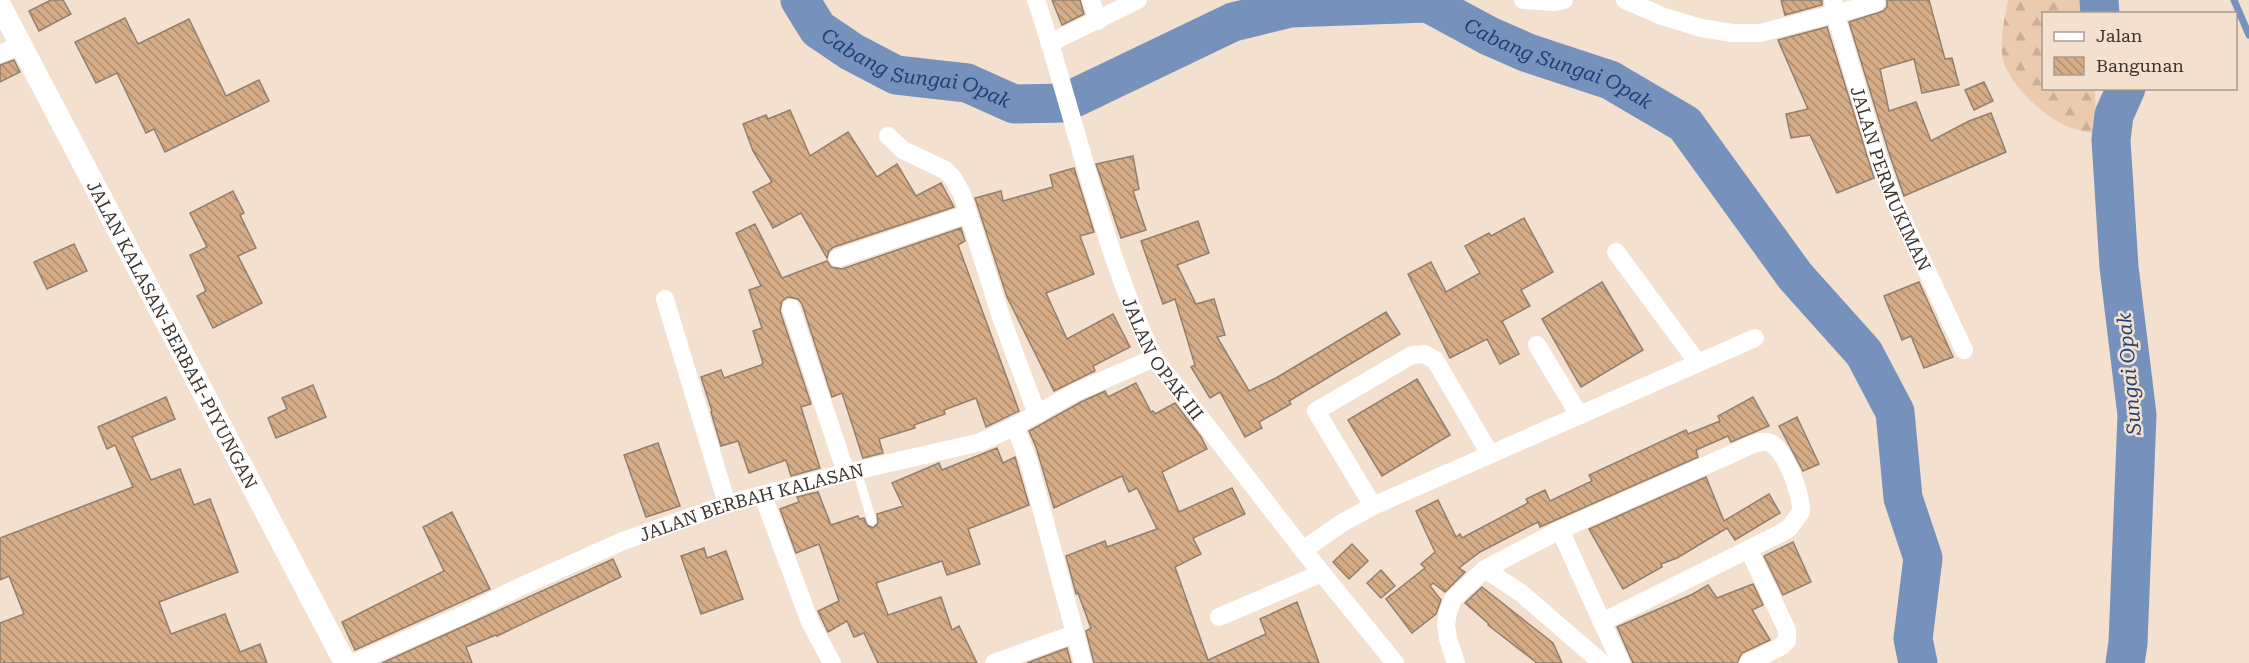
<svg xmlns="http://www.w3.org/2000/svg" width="2249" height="663" font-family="'Roboto Serif',serif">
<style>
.forest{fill:url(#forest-firs)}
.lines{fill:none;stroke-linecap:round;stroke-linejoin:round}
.stream{stroke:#7692bc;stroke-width:7}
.river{stroke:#7692bc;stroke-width:39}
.building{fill:url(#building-back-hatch);stroke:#918070;stroke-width:1.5}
.service{stroke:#fff;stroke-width:9}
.minor{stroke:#fff;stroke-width:18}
.tertiary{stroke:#fff;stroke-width:22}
.labels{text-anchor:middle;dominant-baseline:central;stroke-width:5;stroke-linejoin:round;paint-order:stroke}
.street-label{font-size:18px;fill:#3c342e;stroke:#f3e0cf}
.water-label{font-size:20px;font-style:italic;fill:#1c4176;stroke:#f3e0cf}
</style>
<defs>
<pattern id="forest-firs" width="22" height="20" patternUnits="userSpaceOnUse" patternTransform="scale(1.5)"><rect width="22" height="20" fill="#ebcaae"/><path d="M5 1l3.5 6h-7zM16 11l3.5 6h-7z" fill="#caae96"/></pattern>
<pattern id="building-back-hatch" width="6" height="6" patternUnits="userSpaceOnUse" patternTransform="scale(1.5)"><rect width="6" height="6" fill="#d5ac86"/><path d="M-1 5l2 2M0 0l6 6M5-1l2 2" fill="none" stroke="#ae8d6e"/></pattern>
</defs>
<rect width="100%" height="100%" fill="#f3e0cf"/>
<path class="forest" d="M2008,0H2085L2089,13L2044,14V88L2095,89L2096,134C2087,132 2077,130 2069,127C2044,118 2006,82 2002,55C2000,37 2005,18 2008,0Z"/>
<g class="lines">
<polyline class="stream" points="2234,0 2249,35"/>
<g class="river">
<path id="s1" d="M800,0L818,29L852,52L896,75L967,83L1014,104L1064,103L1233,22L1290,8L1428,3L1489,36L1528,53L1610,80L1685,124L1795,276L1864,353L1895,412L1903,498L1923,558L1913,639L1918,663"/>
<polyline points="2099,0 2100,14"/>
<polyline points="2125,663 2128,643 2137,415 2119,267 2111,140 2114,115 2126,88"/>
</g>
</g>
<g class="building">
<polygon points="51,0 63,0 71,14 39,31 29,11"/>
<polygon points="1052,0 1080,0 1084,14 1062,25"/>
<polygon points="1781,0 1822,0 1822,5 1785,15"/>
<polygon points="1887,0 1929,0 1945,59 1952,58 1959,85 1922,93 1914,59 1880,69 1889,111 1916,102 1931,141 1969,121 1991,113 2006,152 1904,196 1889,153 1849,22 1883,11 1887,7"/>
<polygon points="125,18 138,44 189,19 226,96 259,80 269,101 165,152 154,129 146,133 117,73 96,83 75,42"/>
<polygon points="1827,27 1874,178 1837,193 1810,135 1791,138 1786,114 1808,109 1778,40"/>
<polygon points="14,60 20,72 0,82 0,65"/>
<polygon points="1984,82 1993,101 1974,110 1965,90"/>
<polygon points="790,110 810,156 848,132 877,177 897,164 916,196 941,183 954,207 834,247 829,251 827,258 801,213 773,228 753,192 772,182 753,151 743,124 766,115 768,119"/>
<polygon points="1133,156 1139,189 1133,191 1146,230 1121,238 1096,164"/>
<polygon points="1074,168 1094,232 1080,236 1094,274 1046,293 1067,339 1113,314 1130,347 1093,366 1095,371 1054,391 1007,297 975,198 1001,191 1003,201 1053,187 1050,175"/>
<polygon points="233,191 244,213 240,215 256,248 238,256 262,303 213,328 197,296 206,291 190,255 207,247 190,213"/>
<polygon points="1524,218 1553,272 1521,290 1530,306 1502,321 1519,354 1500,364 1487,339 1450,358 1408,274 1431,262 1446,292 1480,273 1465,246 1489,233 1491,236"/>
<polygon points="1198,221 1209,253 1177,265 1196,304 1214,299 1225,335 1217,337 1249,391 1276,378 1386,312 1400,334 1289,401 1291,404 1259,422 1262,428 1245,437 1220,392 1210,398 1191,367 1195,365 1175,299 1163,304 1141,241"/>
<polygon points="755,224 782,278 827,261 831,267 842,269 961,228 965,241 958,245 1019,411 986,427 976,398 944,410 945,414 914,425 915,428 879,439 883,453 863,458 842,393 832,397 802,304 798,299 788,297 782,301 780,311 811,404 801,407 820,468 791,476 786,460 749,473 738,441 721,446 711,412 712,411 701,377 721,370 724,378 761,365 763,363 753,331 762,328 749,290 761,286 736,233"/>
<polygon points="74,244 87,271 47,289 34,262"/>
<polygon points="1602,282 1643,350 1581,387 1542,319"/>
<polygon points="1919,282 1953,357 1924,368 1911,336 1902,340 1884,296"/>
<polygon points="1417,379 1450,435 1382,476 1348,420"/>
<polygon points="1136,383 1151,412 1153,411 1155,414 1175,403 1201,437 1207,449 1162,472 1179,512 1232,488 1245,514 1193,538 1201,554 1175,567 1208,660 1266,634 1260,619 1297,602 1319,663 1094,663 1086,631 1091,628 1078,593 1076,594 1066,556 1105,541 1107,547 1157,529 1137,488 1129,492 1122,476 1054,508 1036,447 1029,431 1081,402 1105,391 1108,397"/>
<polygon points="313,385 326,417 276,438 268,418 287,409 282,398"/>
<polygon points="166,397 175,419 132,437 151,480 180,469 194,505 210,499 238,572 159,602 171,634 225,614 240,652 260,644 267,663 0,663 0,623 24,614 9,576 0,580 0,538 133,487 115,445 107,449 98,427"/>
<polygon points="1753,397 1769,426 1731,442 1728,436 1696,450 1698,457 1540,527 1538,522 1480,552 1459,568 1465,572 1445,592 1433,583 1430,586 1441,600 1436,614 1412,633 1386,599 1425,568 1421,564 1435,552 1416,511 1438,500 1456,537 1460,534 1462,538 1528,503 1526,499 1545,490 1550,501 1592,481 1589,475 1686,430 1688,434 1720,421 1718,416"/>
<polygon points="1797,417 1819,464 1803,471 1779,426"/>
<polygon points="658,443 680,506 646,517 624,455"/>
<polygon points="997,448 1003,463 1015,457 1029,505 968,529 980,564 947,575 942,561 876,583 888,615 941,597 952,630 959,626 977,663 878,663 864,633 854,637 847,621 828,632 818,611 839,601 819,544 796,553 780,509 799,502 797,497 818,492 831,525 858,516 859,519 864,518 867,525 873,528 878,523 877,514 903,506 892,483 939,463 942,470"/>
<polygon points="1706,477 1724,521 1769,494 1780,513 1735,540 1727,528 1677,558 1661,564 1662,567 1623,589 1589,529"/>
<polygon points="452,512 490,589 355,650 342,622 444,571 423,527"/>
<polygon points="1793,542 1811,582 1783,595 1764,556"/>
<polygon points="1352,544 1368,561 1349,579 1333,562"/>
<polygon points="704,548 707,558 726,551 743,599 701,614 681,556"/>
<polygon points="613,559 621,577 497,636 496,635 466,647 472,663 382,663"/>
<polygon points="1381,570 1395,586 1381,598 1367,583"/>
<polygon points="1753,584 1763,605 1752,610 1770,640 1742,653 1737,663 1633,663 1617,627 1693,594 1708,585 1717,598"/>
<polygon points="1482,587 1553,643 1562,663 1537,663 1488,625 1489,624 1465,603"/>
<polygon points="1067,648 1071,663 1027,663"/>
</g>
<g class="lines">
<polyline class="service" points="857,471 872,521"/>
<g class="minor">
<path id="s2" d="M1036,0C1076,119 1100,244 1154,358L1303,550L1395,663"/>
<polyline points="1091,0 1098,21"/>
<polyline points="1523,0 1555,2 1564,0"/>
<polyline points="1625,0 1662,16 1701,28 1733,33 1760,33 1876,3"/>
<path id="s3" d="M1833,0L1835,13L1878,157L1895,203L1964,350"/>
<polyline points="1050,43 1138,0"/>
<polyline points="0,54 21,45"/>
<polyline points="888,136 903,150 945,170 953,178 962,194 1001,317 1037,414"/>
<polyline points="1616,252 1698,363"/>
<polyline points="838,258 968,214"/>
<polyline points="665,299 727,504"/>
<polyline points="791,308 846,473"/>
<polyline points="1537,345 1579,415"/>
<polyline points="1015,426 1029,463 1083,663"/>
<polyline points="763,496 810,622 832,663"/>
<polyline points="1373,506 1316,411 1412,355 1424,354 1435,360 1490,454"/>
<polyline points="1560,530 1602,622"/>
<polyline points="1303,550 1342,523 1373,506 1755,338"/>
<polyline points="1485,569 1521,593 1602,663"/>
<polyline points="1219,617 1322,573"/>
<path id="s4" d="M354,663L461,616L522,586L623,541L727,504L846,473L981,442L1015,426L1076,392L1154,358"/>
<polyline points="994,663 1074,634"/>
<path d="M1456,663L1448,639L1446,625L1448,612L1453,599L1485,569L1560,530L1736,452C1745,448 1757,440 1767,442C1785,445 1802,496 1801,512L1789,528L1781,533L1602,622L1621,663"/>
<polyline points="1748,663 1782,646 1787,641 1787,630 1749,550"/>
</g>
<path class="tertiary" id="s5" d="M0,5L345,663"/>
</g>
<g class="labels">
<g class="street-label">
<text stroke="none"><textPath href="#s3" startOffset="188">JALAN PERMUKIMAN</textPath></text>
<text stroke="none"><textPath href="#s5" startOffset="372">JALAN KALASAN-BERBAH-PIYUNGAN</textPath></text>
<text stroke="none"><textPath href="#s2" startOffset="382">JALAN OPAK III</textPath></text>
<text stroke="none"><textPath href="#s4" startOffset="430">JALAN BERBAH KALASAN</textPath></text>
</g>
<g class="water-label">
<text stroke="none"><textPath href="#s1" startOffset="826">Cabang Sungai Opak</textPath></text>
<text stroke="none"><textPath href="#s1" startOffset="142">Cabang Sungai Opak</textPath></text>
<text transform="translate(2129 374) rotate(-95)">Sungai Opak</text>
</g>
</g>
<rect x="2042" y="12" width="195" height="78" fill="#f3e0cf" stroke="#aa9b8f" stroke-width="1.5"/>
<rect x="2054" y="32" width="30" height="9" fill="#ffffff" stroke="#aa9b8f" stroke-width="1.5"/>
<text x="2096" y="42" font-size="18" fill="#3c342e">Jalan</text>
<rect x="2054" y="57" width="30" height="18" fill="url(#building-back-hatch)" stroke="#aa9b8f" stroke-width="1.5"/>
<text x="2096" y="72" font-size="18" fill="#3c342e">Bangunan</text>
</svg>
